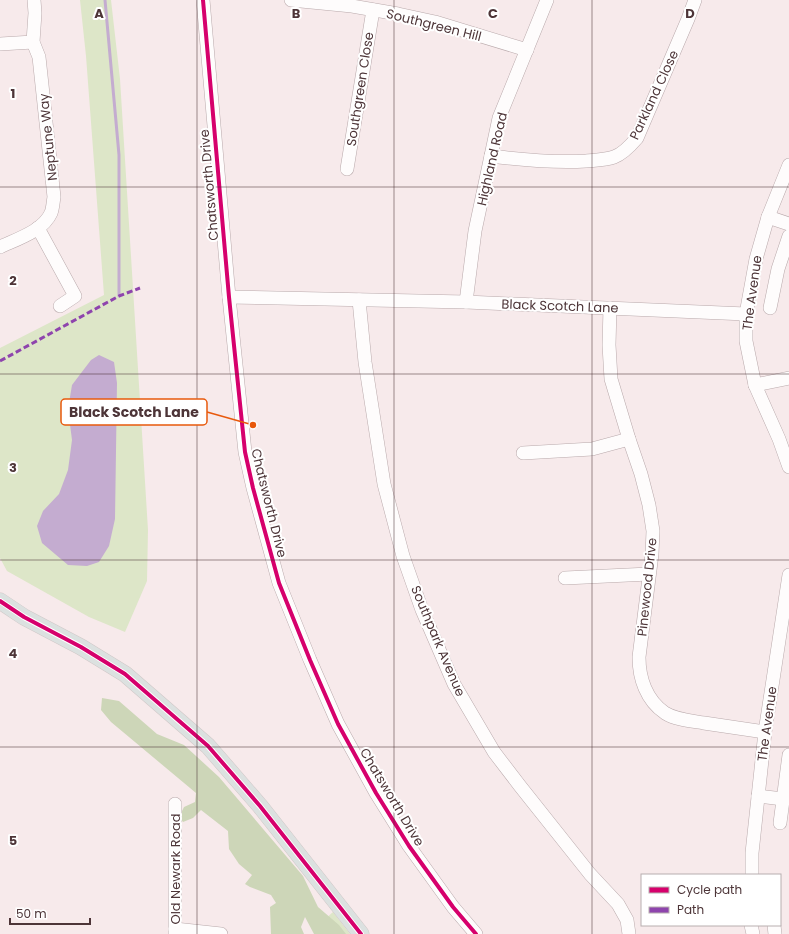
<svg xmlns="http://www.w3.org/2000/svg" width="789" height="934" font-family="Poppins,sans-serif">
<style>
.green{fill:#dde6c8}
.forest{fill:#cdd6b8}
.water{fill:#c4acd0}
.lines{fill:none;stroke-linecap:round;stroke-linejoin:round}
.stream{stroke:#c4acd0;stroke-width:3}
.minor-casing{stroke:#b9a9ab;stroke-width:14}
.major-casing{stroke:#d1c8c8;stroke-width:17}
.minor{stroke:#fefcfc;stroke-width:13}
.major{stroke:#dce1e0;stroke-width:16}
.quiet{stroke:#8e44ad;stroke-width:3;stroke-dasharray:6 3;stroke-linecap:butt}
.cycleway-casing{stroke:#fff;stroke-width:6}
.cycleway{stroke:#d6006c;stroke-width:4}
.grid{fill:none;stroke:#4d3538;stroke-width:1;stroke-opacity:0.55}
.labels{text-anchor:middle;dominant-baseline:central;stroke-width:4;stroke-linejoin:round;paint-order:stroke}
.street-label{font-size:13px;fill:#4d3538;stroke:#fff}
.grid-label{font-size:13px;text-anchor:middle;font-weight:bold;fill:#4d3538;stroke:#fff;stroke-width:4;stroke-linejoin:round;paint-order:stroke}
.leader{fill:none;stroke:#e8590c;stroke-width:1.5}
.callout-dot{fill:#e8590c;stroke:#fff;stroke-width:1.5}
.callout{fill:#fff;stroke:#e8590c;stroke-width:1.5}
.callout-label{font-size:14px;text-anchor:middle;font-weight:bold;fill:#4d3538}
</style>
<rect width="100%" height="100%" fill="#f7eaeb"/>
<g class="green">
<polygon points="80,0 111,0 120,79 148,530 147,581 125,632 89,617 7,571 0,558 0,348 104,295 86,56"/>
<polygon points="333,912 350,934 333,934 323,921"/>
</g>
<polygon class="forest" points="102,698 119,701 157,734 184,745 219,777 303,876 318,907 339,925 346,934 314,934 305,917 301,927 304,934 271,934 270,907 276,903 271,895 250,887 245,884 252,875 239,864 229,849 228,831 201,810 193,818 183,822 179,817 184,807 195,802 196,793 111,722 101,710"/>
<polygon class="water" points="99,355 114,362 117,383 115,519 109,546 99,562 87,566 68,565 42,543 37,526 43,511 59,494 68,470 72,440 68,409 72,385 91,360"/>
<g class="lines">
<polyline class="stream" points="105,0 119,155 119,296"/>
<defs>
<g id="minor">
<polyline points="203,0 229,297 245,452 253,488 279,583 310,660 338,724 376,793 409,846 453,907 476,934"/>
<polyline points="291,0 352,6 398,14 435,22 527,50"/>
<polyline points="0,44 33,42"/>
<path d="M491,156C523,160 554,163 586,161C596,160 605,160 614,157C623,154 631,145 637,138L688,19L695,0"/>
<polyline points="789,165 768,217 756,259 746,314 746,341 755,385 779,439 789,467"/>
<polyline points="347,169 373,10"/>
<polyline points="768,217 789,224"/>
<polyline points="38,228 75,296 60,306"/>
<path d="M0,247C17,239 43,231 51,213C53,208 53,202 54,197L39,57L33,42L35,13L34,0"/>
<polyline points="229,297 466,302 746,314"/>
<polyline points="359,300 365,362 384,484 403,556 422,610 454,684 494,752 520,786 590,874 618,904 627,920 629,934"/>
<polyline points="466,302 475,231 499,118 547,0"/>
<path d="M610,308L609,345L611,379L629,439L641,474L649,505L653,531L652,554L639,657C639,678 646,700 665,713C676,720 692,721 704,723C725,726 745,729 765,732"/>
<polyline points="770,308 778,269 789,236"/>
<polyline points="755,385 789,378"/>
<polyline points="523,453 592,449 629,439"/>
<polyline points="565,578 649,574"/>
<polyline points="758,796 783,799"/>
<polyline points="175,804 175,934"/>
<polyline points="780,823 789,755"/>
<polyline points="752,875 752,853 765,732 789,575"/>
<polyline points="751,925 753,934"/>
<polyline points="774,925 775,934"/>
<polyline points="175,929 221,934"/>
</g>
<polyline id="major" points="0,601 24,617 81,647 125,674 208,746 260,806 361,934"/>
</defs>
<use href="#minor" class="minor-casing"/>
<use href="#major" class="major-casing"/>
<use href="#minor" class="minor"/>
<use href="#major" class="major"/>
<polyline class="quiet" points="0,361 119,296 140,288"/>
<defs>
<g id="cycleway">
<polyline points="203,0 229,297 245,452 253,488 279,583 310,660 338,724 376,793 409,846 453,907 476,934"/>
<polyline points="0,601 24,617 81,647 125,674 208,746 260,806 361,934"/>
</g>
</defs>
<use href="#cycleway" class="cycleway-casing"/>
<use href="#cycleway" class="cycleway"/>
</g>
<path class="grid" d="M197,0V934M394,0V934M592,0V934M0,187H789M0,374H789M0,560H789M0,747H789"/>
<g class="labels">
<g class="street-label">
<text transform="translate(434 25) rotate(14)">Southgreen Hill</text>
<text transform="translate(360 89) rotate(-81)">Southgreen Close</text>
<text transform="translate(654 95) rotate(-65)">Parkland Close</text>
<text transform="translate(48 137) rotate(-96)">Neptune Way</text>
<text transform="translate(492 159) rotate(-77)">Highland Road</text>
<text transform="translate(209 185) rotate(-95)">Chatsworth Drive</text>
<text transform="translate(752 293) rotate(-82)">The Avenue</text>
<text transform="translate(560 306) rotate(2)">Black Scotch Lane</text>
<text transform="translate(269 503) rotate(76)">Chatsworth Drive</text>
<text transform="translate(647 587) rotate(-84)">Pinewood Drive</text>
<text transform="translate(438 641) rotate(67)">Southpark Avenue</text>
<text transform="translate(767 724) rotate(-82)">The Avenue</text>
<text transform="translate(392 797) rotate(59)">Chatsworth Drive</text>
<text transform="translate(175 869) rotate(-90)">Old Newark Road</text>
</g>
</g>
<g class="grid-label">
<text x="99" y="18">A</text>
<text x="296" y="18">B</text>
<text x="493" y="18">C</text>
<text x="690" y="18">D</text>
<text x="13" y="98">1</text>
<text x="13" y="285">2</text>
<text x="13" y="472">3</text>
<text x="13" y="658">4</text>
<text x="13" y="845">5</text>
</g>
<path class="leader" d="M253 425L207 412"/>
<circle class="callout-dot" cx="253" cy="425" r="4"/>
<rect class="callout" x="61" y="399" width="146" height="26" rx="4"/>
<g class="callout-label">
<text x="134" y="417">Black Scotch Lane</text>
</g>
<rect x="641" y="874" width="140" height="52" fill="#ffffff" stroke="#b8aeaf"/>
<rect x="649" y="887" width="20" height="6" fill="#d6006c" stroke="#b8aeaf"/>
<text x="677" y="894" font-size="12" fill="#4d3538">Cycle path</text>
<rect x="649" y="907" width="20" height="6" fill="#8e44ad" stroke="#b8aeaf"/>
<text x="677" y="914" font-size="12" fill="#4d3538">Path</text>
<path d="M10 918v6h80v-6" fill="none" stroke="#4d3538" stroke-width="2"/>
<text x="16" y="918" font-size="12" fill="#4d3538" stroke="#ffffff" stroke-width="3" paint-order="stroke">50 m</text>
</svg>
